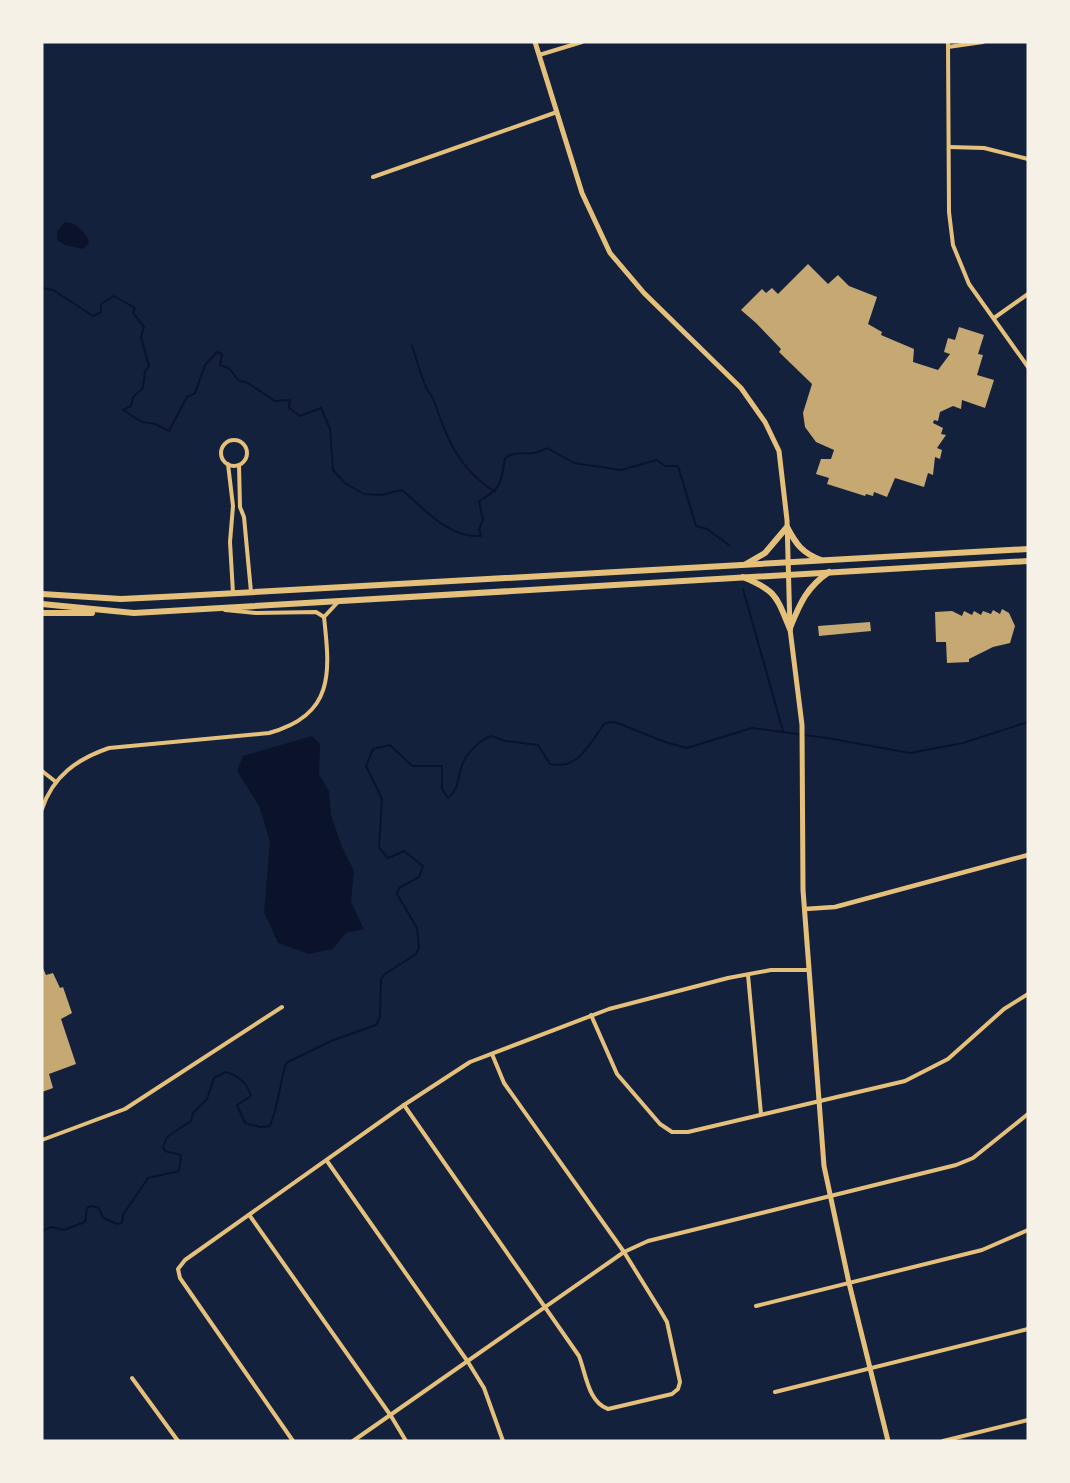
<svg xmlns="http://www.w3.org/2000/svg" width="1070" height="1483" font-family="'PT Sans Narrow',sans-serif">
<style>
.water{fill:#0b132b}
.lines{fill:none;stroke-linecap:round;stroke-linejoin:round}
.stream{stroke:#0b132b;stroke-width:2}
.building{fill:#c6a872}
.minor{stroke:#e5c07b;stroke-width:4}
.tertiary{stroke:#e5c07b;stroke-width:4.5}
.secondary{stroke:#e5c07b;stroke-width:5}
.trunk{stroke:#e5c07b;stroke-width:6}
</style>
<rect width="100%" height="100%" fill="#14213d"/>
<g class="water">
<path d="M65,222C76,222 86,233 89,242L84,249L65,245L57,240V231Z"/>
<polygon points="312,736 320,744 319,774 329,791 331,815 342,847 354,871 351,902 364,929 346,933 333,949 309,954 278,943 264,912 270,842 259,806 237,771 243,756"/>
</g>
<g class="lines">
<g class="stream">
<path d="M42,288L53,290L93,316L101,312V304L114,296L135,308L133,313L144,327L141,337L149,366L145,371L143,388L133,397L131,406L123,410L142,422L155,424L169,431L187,397L195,393L205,365L217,352L222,354L220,365L230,369L238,380L248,383L275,401L290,400L289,408L300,416L321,408L330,429L333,470L345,483L364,494L381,495L402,490C426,510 448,538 481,536L479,529L483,520L479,501C502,488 501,483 505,458C520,448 530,459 547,448L574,463L621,470L657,460L665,466H678L696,526L707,529L729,545"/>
<path d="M412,345C416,358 420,372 425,385C427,391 432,395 434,401C448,441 458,468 495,492"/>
<polyline points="743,589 783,731"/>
<path d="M42,1231L51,1227L64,1230L85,1222L87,1208L92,1206L99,1208L103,1218L117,1224L122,1223L123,1215L148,1178L179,1171L181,1155L165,1151L163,1147L167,1137L191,1121L193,1113L207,1099L214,1078L226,1072C238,1075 248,1084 251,1096L237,1105L245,1123L260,1127L270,1126C278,1106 280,1084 286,1063L331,1041L376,1025L380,1017L381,979L385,974L416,954L419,948L417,928L397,894L399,888L419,877L423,866L404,851L388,858L379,848L382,799L366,766L373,749L390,745L412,766H442V789L448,798C460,789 457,776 463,763C467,753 481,739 491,736L505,741L538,745L550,764C579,771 589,743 605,723L615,722L665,742L687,748L752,728L827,738L910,753L963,743L1028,722"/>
</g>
</g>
<g class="building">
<polygon points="808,264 828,284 838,275 849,286 877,297 868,324 882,332 881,335 914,349 913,362 938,370 950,354 944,352 948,338 955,340 959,327 984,335 978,354 983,355 977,375 994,380 985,408 962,400 961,409 953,406 940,412 938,421 934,420 933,423 943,428 941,434 946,435 937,448 942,450 940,459 935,457 933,475 928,473 924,487 895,478 887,497 874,492 873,496 866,494 865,496 827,484 829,478 816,474 821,459 831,459 834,450 816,442 805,427 803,413 812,384 779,352 781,349 756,323 741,310 762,289 766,293 772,288 778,294"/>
<polygon points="1002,609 1009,613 1015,626 1010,643 993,647 969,659 969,662 947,663 946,642 936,642 935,612 952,611 962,616 964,611 972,615 974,611 981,615 983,611 991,614 993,610 1000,614"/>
<polygon points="870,622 871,631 819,636 818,626"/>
<polygon points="42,966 46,975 53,973 60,988 63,987 72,1013 61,1019 76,1064 49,1074 53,1088 42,1092"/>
</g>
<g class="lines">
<g class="minor">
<polyline points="948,42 949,212 953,245 969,284 1028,367"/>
<polyline points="948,47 983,42"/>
<polyline points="539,55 582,42"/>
<polyline points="949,147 984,148 1028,159"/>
<polyline points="373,177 557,112"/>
<polyline points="994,318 1028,294"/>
<circle cx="234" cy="453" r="13"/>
<polyline points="228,464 233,506 230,542 233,593"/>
<polyline points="239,465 240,507 244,517 251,592"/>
<polyline points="225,610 256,613 316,612 324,617"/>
<polyline points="324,617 338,602"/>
<polyline points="42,771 56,782"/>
<path d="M42,809C53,776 77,759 109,748L269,733C335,715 330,672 324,617"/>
<polyline points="748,975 761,1114"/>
<polyline points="591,1015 617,1074 660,1124 672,1132 688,1132 905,1081 948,1059 1004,1009 1028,994"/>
<path d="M404,1105L579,1356C586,1374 588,1402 608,1409L672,1394L678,1389L680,1382L667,1322L660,1310L624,1252L504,1083L492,1054"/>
<polyline points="42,1140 125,1109 282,1007"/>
<polyline points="327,1161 468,1362 484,1388 503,1441"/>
<polyline points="250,1216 391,1416 406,1441"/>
<polyline points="756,1306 982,1250 1028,1230"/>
<polyline points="132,1378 178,1441"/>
<polyline points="775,1392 1028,1329"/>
<polyline points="293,1441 180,1278 178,1269 185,1260 404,1105 470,1062 609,1009 728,978 771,970 809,970"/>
<polyline points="353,1441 624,1252 648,1241 956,1165 973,1158 1028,1114"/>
<polyline points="943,1441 1028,1420"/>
</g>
<polyline class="tertiary" points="805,909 835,907 1028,855"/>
<polyline class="secondary" points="535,42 582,193 610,253 644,293 741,388 765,422 779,451 787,520 790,629 802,725 803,890 824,1166 849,1283 888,1441"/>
<g class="trunk">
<path d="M746,564L765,553L787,527C796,544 802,553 821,560"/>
<path d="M743,577C777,591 776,596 790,629"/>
<polyline points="42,594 121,599 182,596 1028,549"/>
<polyline points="42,604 134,613 1028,561"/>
<polyline points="42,613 92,613"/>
<path d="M790,628C800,603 807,587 829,572"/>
</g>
</g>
<rect width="1070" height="1483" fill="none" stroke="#f6f1e7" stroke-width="87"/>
</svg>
